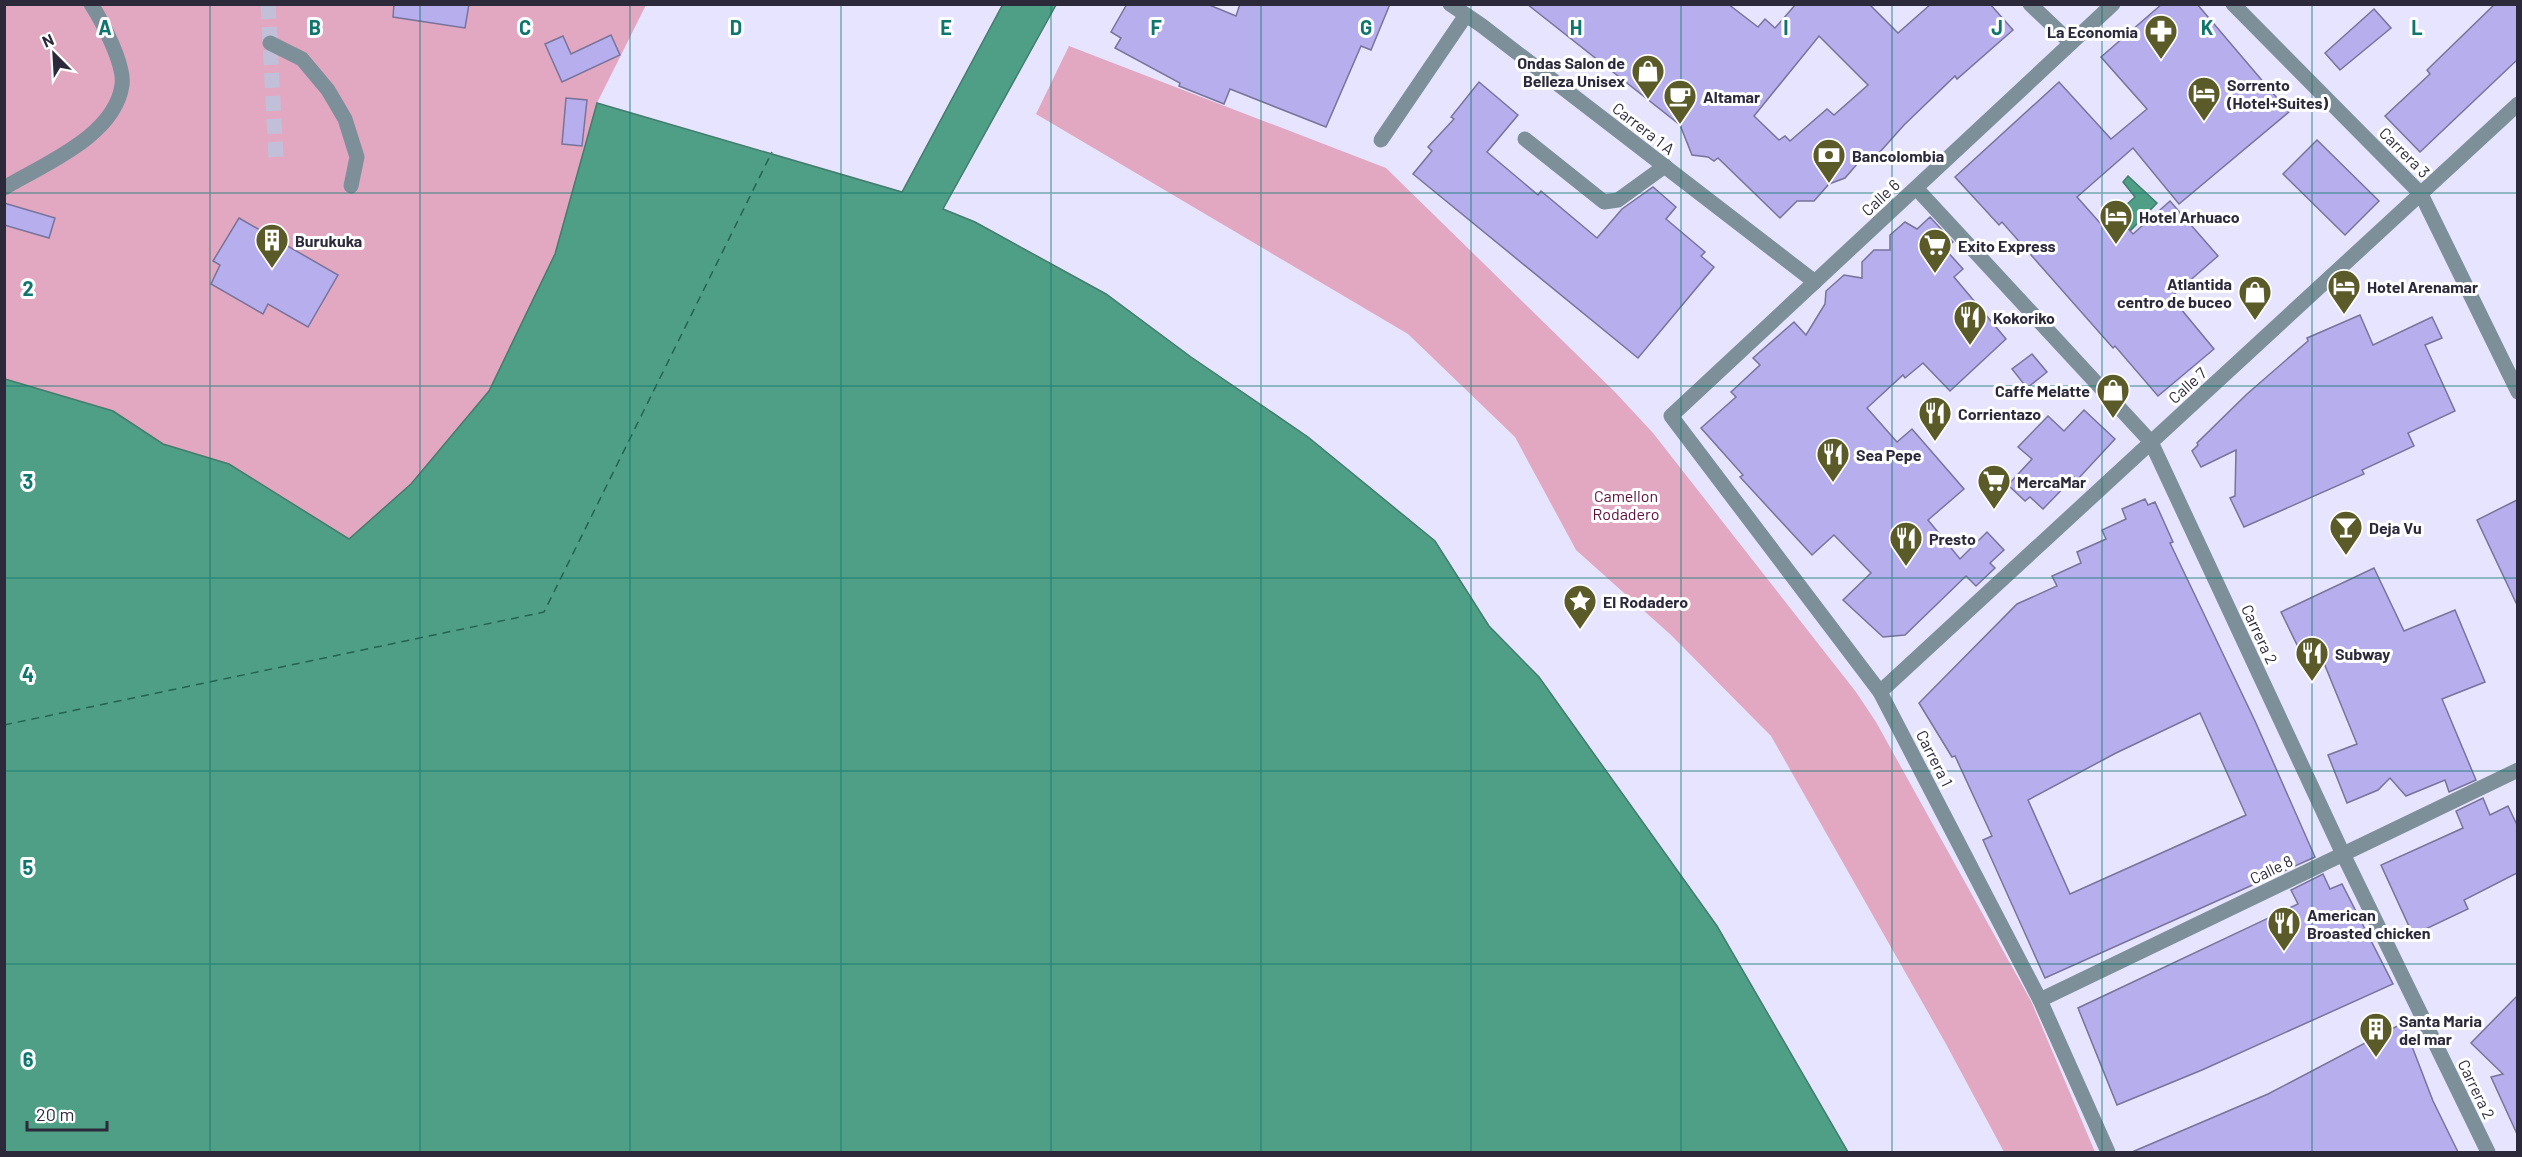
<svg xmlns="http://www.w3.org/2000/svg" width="2522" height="1157" font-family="Barlow,sans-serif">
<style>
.green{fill:#e2a8c2}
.water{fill:#4e9f85;stroke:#447c6e;stroke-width:1.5}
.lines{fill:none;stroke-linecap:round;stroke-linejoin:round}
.ferry{stroke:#246350;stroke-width:1.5;stroke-dasharray:8 6;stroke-linecap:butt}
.building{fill:#b7aeed;stroke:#78739b;stroke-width:1.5;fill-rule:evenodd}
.minor-tunnel{stroke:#c2bfd8;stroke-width:15;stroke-dasharray:15 8;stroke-linecap:butt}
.minor{stroke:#7d909a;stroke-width:15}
.grid{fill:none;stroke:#0f766e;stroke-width:1.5;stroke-opacity:0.55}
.labels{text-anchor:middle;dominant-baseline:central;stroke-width:6;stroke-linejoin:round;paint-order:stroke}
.poi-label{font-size:16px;font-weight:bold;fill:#2c2a3a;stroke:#fff;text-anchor:start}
.street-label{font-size:16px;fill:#2c2a3a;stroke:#fff}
.park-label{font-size:16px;fill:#5e103d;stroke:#fff}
.grid-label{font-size:20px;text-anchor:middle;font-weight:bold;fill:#0f766e;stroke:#fff;stroke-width:6;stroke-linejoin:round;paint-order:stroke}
</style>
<rect width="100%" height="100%" fill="#e7e4ff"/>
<g class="green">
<polygon points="5,5 646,5 597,103 555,254 489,391 411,484 349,539 229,464 163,444 113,411 5,379"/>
<polygon points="1069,46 1386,168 1615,392 1653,433 1856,692 1876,722 2031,1001 2095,1152 2004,1152 1946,1044 1771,736 1671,635 1576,550 1515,437 1408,334 1036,114"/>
</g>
<g class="water">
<polygon points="1003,4 1056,5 943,209 975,222 1106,294 1191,357 1308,437 1435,541 1489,626 1539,677 1717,926 1848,1152 5,1152 5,379 113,411 163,444 229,464 349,539 411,484 489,391 555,254 597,103 902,192"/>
<polygon points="2128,176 2157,203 2130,231 2116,214 2135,197 2123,182"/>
</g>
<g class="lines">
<polyline class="ferry" points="4,725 544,612 772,152"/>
</g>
<g class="building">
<polygon points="394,4 469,4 465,28 393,17"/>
<polygon points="1127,4 1207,4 1236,16 1240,4 1390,4 1371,50 1361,46 1326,127 1230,89 1224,104 1179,86 1180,83 1115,48 1121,38 1111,32"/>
<path d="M1527,4H1728L1758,27L1765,19L1775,28L1796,4H1869L1898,33L1931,4H1990L2013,30L1957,79L1955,76L1904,125L1871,162L1858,163L1845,178L1829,184L1814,201H1797L1780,218L1718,158L1714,161L1708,157L1692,155L1680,125ZM1819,36L1868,85L1834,115L1827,109L1790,141L1785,136L1779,140L1754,116Z"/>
<polygon points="2162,4 2197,4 2289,112 2179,204 2133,148 2077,197 2108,232 2121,221 2133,234 2170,201 2218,256 2171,297 2214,349 2158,396 2115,346 2113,348 2002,222 1999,225 1955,177 2059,82 2111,139 2147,109 2101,57"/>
<polygon points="2495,4 2517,4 2517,60 2420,152 2385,116 2430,74 2427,70"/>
<polygon points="2374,9 2391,28 2340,70 2325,53"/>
<polygon points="611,35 620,55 562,82 545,44 563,36 571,54"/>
<polygon points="1479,82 1518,115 1487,152 1538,195 1541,191 1597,238 1622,209 1653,187 1676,207 1666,219 1705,252 1701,256 1714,267 1638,358 1413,174 1432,151 1428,147 1454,119 1451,117"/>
<polygon points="566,98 587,100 582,146 562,144"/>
<polygon points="2317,140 2379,201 2345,235 2283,174"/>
<polygon points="4,203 55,218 49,238 4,225"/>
<polygon points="1930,217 1953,242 1945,249 1963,269 1954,277 2006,339 1950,391 1923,363 1905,378 1903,375 1867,408 1897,442 1912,429 1964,489 1928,520 1960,559 1987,532 2004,550 1990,563 1995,568 1976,586 1966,576 1905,635 1883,637 1843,600 1871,573 1834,535 1812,555 1740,477 1743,475 1701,428 1736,397 1731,392 1760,365 1753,358 1794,322 1806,335 1825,304 1826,291 1844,275 1862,278 1862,262 1874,250 1890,250 1890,235 1905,222 1917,229"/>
<polygon points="239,218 338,275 308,327 268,304 263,314 211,284 220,265 213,261"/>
<polygon points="2360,315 2373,345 2432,317 2442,338 2425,345 2455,411 2408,433 2414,446 2362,470 2364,474 2244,527 2230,498 2235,496 2236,450 2201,467 2192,451 2198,445 2197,443 2247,394 2308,341 2307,338"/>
<polygon points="2032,354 2047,372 2027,388 2012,369"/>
<polygon points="2084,410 2115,439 2077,480 2074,477 2043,509 2030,497 2025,501 2008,485 2032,459 2018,447 2048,416 2064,431"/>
<path d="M2145,499L2148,505L2155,502L2173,542L2170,543L2255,721L2315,857L2045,978L1983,840L1992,836L1955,756L1952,757L1919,703L2017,604L2057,586L2052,576L2081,563L2077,552L2106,539L2102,530L2126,519L2122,509ZM2200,713L2246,815L2070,894L2028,800L2116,753Z"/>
<polygon points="2517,500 2517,605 2477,520"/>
<polygon points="2374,568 2404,631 2455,610 2485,682 2442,699 2476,780 2449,792 2445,780 2406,796 2390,778 2378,790 2347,803 2328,755 2357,744 2317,646 2301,653 2281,612"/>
<polygon points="2483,798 2490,815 2508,806 2517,825 2517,873 2464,900 2468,909 2413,935 2381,865 2463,828 2456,811"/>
<polygon points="2323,874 2330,889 2342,884 2393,984 2202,1070 2117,1105 2078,1008 2298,904 2291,890"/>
<polygon points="2517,996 2517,1134 2491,1077 2503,1074 2471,1043"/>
<polygon points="2403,1023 2433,1101 2458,1152 2132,1152 2268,1094"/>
</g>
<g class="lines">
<polyline class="minor-tunnel" points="268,4 276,159"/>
<g class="minor">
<polyline points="1450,4 1481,25 1815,282"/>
<polyline points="2030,4 2071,43"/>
<polyline points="2233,4 2421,194 2518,392"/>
<polyline points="270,43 302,59 328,90 345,119 357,157 351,186"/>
<polyline points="1525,139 1604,202 1618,200 1665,166"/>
<polyline points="1381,140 1466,15"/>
<path d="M4,188C44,164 115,136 122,85C125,65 102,21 91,4"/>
<polyline points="1916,188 2151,442 2343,854 2488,1152"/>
<polyline points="1880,692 2518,104"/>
<polyline points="2040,1000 2518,770"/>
<polyline points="2108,1152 2040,1000 1880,692 1671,416 2113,4"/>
</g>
</g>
<path class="grid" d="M210,4V1152M420,4V1152M630,4V1152M841,4V1152M1051,4V1152M1261,4V1152M1471,4V1152M1681,4V1152M1892,4V1152M2102,4V1152M2312,4V1152M4,193H2518M4,386H2518M4,578H2518M4,771H2518M4,964H2518"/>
<defs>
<symbol id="pharmacy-pin" viewBox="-11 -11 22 30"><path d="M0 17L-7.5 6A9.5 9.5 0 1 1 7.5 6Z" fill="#5a5b28" stroke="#fff"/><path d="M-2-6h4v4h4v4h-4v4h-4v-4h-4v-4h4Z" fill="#fff"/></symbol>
<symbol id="shop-pin" viewBox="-11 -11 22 30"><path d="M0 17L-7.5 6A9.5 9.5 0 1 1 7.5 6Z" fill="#5a5b28" stroke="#fff"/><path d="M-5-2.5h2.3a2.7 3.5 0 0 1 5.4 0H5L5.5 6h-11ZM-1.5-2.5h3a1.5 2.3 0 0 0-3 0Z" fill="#fff"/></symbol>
<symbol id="hotel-pin" viewBox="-11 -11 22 30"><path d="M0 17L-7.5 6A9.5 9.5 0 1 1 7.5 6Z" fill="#5a5b28" stroke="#fff"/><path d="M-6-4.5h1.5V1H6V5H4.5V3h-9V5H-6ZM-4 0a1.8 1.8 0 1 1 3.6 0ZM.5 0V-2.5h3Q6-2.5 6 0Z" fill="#fff"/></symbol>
<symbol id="cafe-pin" viewBox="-11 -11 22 30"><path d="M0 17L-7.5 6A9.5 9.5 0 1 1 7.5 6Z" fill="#5a5b28" stroke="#fff"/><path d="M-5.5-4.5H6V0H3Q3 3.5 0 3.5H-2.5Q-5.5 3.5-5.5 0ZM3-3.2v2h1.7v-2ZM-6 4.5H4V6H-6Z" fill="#fff"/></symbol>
<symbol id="bank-pin" viewBox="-11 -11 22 30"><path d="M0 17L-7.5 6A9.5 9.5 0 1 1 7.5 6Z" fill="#5a5b28" stroke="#fff"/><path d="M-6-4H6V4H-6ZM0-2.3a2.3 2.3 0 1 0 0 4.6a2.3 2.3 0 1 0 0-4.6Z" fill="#fff"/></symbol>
<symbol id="building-pin" viewBox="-11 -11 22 30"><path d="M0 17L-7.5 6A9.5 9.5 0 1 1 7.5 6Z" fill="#5a5b28" stroke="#fff"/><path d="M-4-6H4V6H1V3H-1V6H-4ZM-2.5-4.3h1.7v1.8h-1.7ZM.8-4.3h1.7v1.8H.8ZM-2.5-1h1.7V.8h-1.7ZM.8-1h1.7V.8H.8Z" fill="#fff"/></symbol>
<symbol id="supermarket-pin" viewBox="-11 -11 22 30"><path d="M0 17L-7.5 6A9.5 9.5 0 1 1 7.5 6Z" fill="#5a5b28" stroke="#fff"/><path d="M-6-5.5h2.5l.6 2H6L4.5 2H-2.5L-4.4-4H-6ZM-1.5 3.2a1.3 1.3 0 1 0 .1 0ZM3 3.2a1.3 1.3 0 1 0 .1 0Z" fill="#fff"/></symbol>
<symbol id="restaurant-pin" viewBox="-11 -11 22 30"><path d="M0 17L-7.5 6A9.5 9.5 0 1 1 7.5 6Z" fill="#5a5b28" stroke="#fff"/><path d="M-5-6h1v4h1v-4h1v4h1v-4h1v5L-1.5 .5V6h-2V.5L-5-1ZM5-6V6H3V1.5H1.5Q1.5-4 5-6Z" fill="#fff"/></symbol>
<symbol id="bar-pin" viewBox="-11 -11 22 30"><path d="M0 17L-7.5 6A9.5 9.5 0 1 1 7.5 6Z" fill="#5a5b28" stroke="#fff"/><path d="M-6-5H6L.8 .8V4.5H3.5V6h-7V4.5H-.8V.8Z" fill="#fff"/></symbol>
<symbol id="sight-pin" viewBox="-11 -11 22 30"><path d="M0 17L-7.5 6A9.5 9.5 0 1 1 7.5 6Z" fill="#5a5b28" stroke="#fff"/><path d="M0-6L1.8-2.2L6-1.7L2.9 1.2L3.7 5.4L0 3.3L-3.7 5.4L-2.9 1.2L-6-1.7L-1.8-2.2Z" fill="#fff"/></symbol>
</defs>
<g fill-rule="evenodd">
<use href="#pharmacy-pin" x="2142" y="12" width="38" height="52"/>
<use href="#shop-pin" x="1629" y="52" width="38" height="52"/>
<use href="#hotel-pin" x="2185" y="74" width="38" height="52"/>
<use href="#cafe-pin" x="1661" y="77" width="38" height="52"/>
<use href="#bank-pin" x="1810" y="136" width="38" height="52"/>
<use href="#hotel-pin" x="2097" y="197" width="38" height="52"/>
<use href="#building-pin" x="253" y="221" width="38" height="52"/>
<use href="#supermarket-pin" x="1916" y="226" width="38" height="52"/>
<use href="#hotel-pin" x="2325" y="267" width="38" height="52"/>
<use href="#shop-pin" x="2236" y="273" width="38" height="52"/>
<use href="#restaurant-pin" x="1951" y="298" width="38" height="52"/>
<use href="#shop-pin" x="2094" y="371" width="38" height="52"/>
<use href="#restaurant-pin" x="1916" y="394" width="38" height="52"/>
<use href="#restaurant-pin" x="1814" y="435" width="38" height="52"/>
<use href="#supermarket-pin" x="1975" y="462" width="38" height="52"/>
<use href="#bar-pin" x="2327" y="508" width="38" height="52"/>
<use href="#restaurant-pin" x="1887" y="519" width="38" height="52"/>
<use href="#sight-pin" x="1561" y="582" width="38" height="52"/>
<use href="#restaurant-pin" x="2293" y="634" width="38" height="52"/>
<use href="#restaurant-pin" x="2265" y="904" width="38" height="52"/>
<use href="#building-pin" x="2357" y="1010" width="38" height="52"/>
</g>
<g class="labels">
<g class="poi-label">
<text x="2138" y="31" text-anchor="end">La Economia</text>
<text x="1625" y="62" text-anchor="end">Ondas Salon de<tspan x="1625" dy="18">Belleza Unisex</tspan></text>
<text x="2227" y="84">Sorrento<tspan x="2227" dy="18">(Hotel+Suites)</tspan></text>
<text x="1703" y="96">Altamar</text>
<text x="1852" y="155">Bancolombia</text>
<text x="2139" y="216">Hotel Arhuaco</text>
<text x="295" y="240">Burukuka</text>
<text x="1958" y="245">Exito Express</text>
<text x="2232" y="283" text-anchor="end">Atlantida<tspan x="2232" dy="18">centro de buceo</tspan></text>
<text x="2367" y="286">Hotel Arenamar</text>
<text x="1993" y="317">Kokoriko</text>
<text x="2090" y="390" text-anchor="end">Caffe Melatte</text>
<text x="1958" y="413">Corrientazo</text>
<text x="1856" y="454">Sea Pepe</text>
<text x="2017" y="481">MercaMar</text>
<text x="2369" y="527">Deja Vu</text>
<text x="1929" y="538">Presto</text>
<text x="1603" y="601">El Rodadero</text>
<text x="2335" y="653">Subway</text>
<text x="2307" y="914">American<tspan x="2307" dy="18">Broasted chicken</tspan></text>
<text x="2399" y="1020">Santa Maria<tspan x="2399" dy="18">del mar</tspan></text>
</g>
<g class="street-label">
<text transform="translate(1644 128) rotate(38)">Carrera 1 A</text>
<text transform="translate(2405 152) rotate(45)">Carrera 3</text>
<text transform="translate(1880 197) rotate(-43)">Calle 6</text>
<text transform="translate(2187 385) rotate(-42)">Calle 7</text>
<text transform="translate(2260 634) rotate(65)">Carrera 2</text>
<text transform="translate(1935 758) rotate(63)">Carrera 1</text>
<text transform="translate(2271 869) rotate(-26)">Calle 8</text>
<text transform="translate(2477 1089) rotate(64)">Carrera 2</text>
</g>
<g class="park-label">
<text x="1626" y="495">Camellon<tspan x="1626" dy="18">Rodadero</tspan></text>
</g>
</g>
<g class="grid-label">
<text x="105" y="35">A</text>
<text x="315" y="35">B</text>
<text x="525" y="35">C</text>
<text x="736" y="35">D</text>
<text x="946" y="35">E</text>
<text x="1156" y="35">F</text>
<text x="1366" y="35">G</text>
<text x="1576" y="35">H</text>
<text x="1786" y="35">I</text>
<text x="1997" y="35">J</text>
<text x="2207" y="35">K</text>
<text x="2417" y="35">L</text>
<text x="28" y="296">2</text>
<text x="28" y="489">3</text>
<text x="28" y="682">4</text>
<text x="28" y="875">5</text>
<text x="28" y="1067">6</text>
</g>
<rect width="2522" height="1157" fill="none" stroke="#2c2a3a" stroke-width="12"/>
<g transform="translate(54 54) rotate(336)" stroke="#ffffff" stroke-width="4.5" paint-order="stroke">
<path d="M0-4.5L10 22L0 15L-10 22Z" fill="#2c2a3a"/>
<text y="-9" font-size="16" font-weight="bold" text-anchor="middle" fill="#2c2a3a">N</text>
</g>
<path d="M27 1121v9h80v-9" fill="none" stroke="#2c2a3a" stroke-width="3"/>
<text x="36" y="1121" font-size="18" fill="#2c2a3a" stroke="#ffffff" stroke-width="4.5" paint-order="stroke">20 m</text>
</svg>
